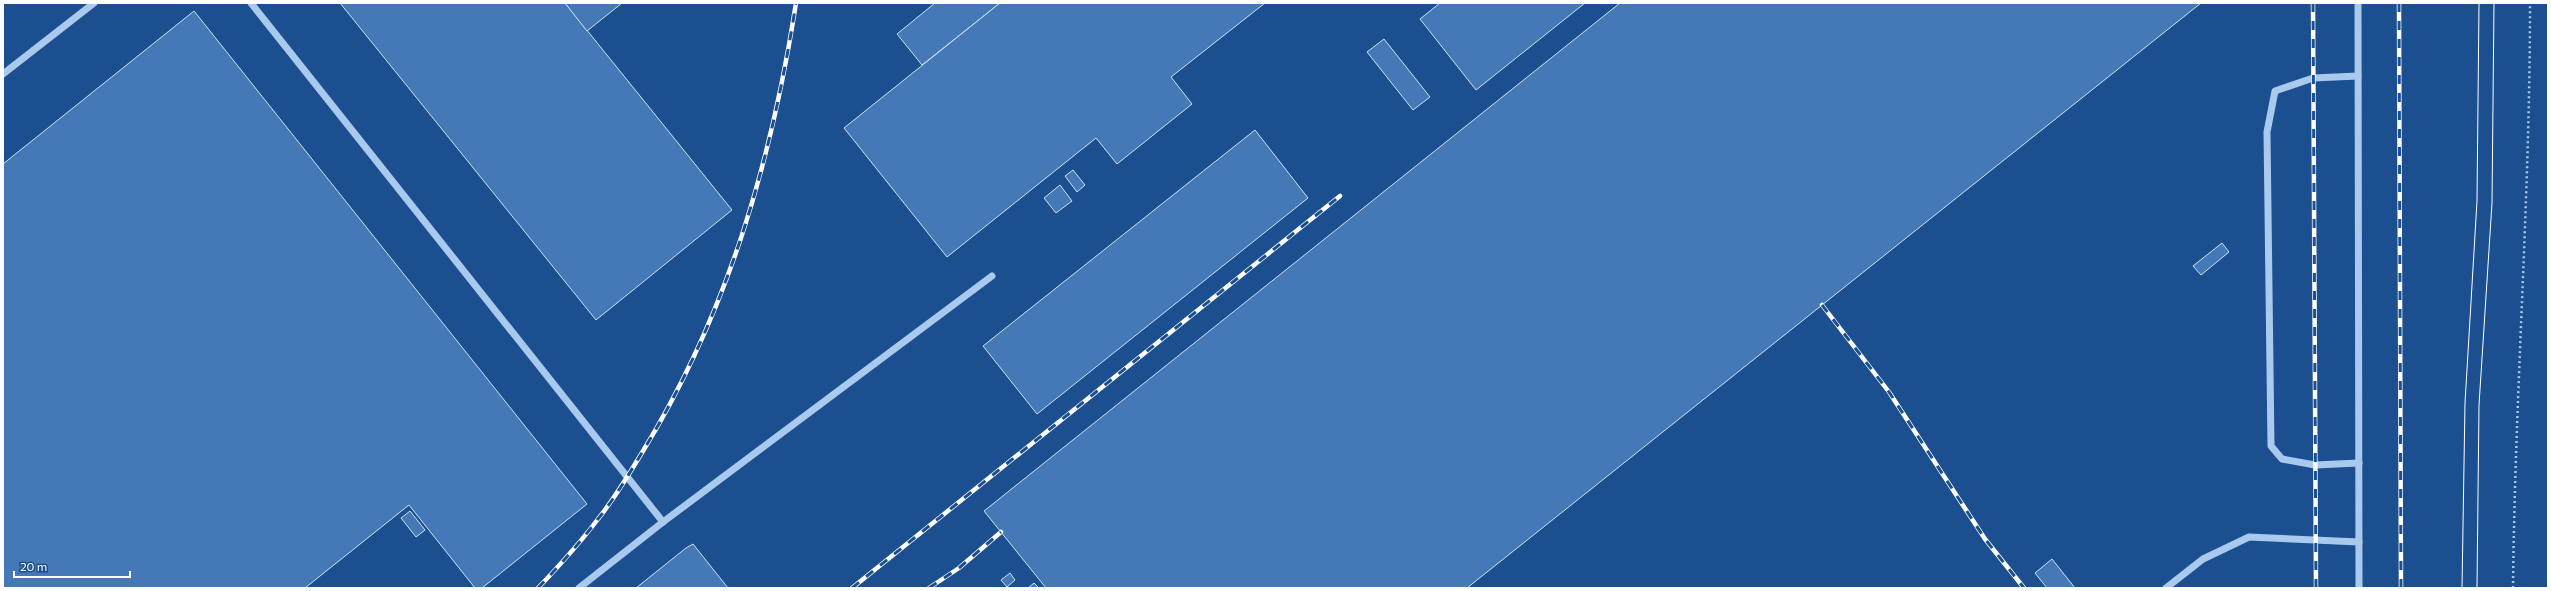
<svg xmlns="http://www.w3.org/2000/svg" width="2551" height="591" font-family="Commissioner,sans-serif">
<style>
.building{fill:#4478b7;stroke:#cfe3fa}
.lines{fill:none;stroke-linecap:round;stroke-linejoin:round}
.path{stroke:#a9c9ee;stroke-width:2.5;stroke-dasharray:2 3;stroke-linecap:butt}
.minor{stroke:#a9c9ee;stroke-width:7}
.tram{stroke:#fff;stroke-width:1}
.rail-casing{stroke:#fff;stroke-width:4.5}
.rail{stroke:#1b4f8f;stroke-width:3;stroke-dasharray:9;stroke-linecap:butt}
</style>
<rect width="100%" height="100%" fill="#1b4f8f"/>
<g class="building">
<polygon points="340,3 565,3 732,210 596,320"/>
<polygon points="565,3 622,3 587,31"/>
<polygon points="935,3 1000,3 922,65 897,34"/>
<polygon points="1000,3 1265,3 1171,77 1192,104 1117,164 1096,138 947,257 844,128"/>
<polygon points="1440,3 1585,3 1476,90 1420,19"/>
<polygon points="1620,3 2201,3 1467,588 1046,588 984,511"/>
<polygon points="194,11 587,504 482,588 475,588 409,505 305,588 3,588 3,164"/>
<polygon points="1384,39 1430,97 1413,110 1367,52"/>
<polygon points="1255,130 1308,198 1037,414 983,346"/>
<polygon points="1073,170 1085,185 1077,192 1065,176"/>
<polygon points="1060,185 1072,201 1056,213 1044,198"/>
<polygon points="2222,243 2229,252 2201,275 2193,266"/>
<polygon points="410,511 425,530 416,537 401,518"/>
<polygon points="693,544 728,588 636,588 686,548"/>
<polygon points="2052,559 2075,588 2047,588 2035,573"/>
<polygon points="1010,573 1015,580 1007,587 1001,580"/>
<polygon points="1034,583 1039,588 1028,588"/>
</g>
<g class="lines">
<path class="path" d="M2513,588C2515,393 2530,198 2530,3"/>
<g class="minor">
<polyline points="251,3 663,522"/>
<polyline points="2358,3 2359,588"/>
<polyline points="3,74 94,3"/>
<polyline points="2358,76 2313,78 2275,91 2267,132 2271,446 2282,459 2315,465 2359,463"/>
<polyline points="579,588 663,522 992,276"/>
<polyline points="2166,588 2203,559 2249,537 2359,542"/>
</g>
<g class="tram">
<polyline points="2462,588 2465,403 2477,201 2479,3"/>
<polyline points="2477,588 2479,405 2492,203 2494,3"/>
</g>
<defs>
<g id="rail">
<polyline points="2313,3 2316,588"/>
<polyline points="2399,3 2401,588"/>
<polyline points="1822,305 1889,392 1985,539 2024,588"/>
<path d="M538,588C559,566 580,543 598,519C615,498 629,474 643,451C728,312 771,163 796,3"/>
<polyline points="852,588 1340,196"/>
<polyline points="929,588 959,568 1001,532"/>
</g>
</defs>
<use href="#rail" class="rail-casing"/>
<use href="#rail" class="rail"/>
</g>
<rect width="2551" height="591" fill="none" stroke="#ffffff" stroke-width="8"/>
<path d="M14 571v6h116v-6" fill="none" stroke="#ffffff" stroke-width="2"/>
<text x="20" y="571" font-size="12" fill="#ffffff" stroke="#1b4f8f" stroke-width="3" paint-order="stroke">20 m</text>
</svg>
